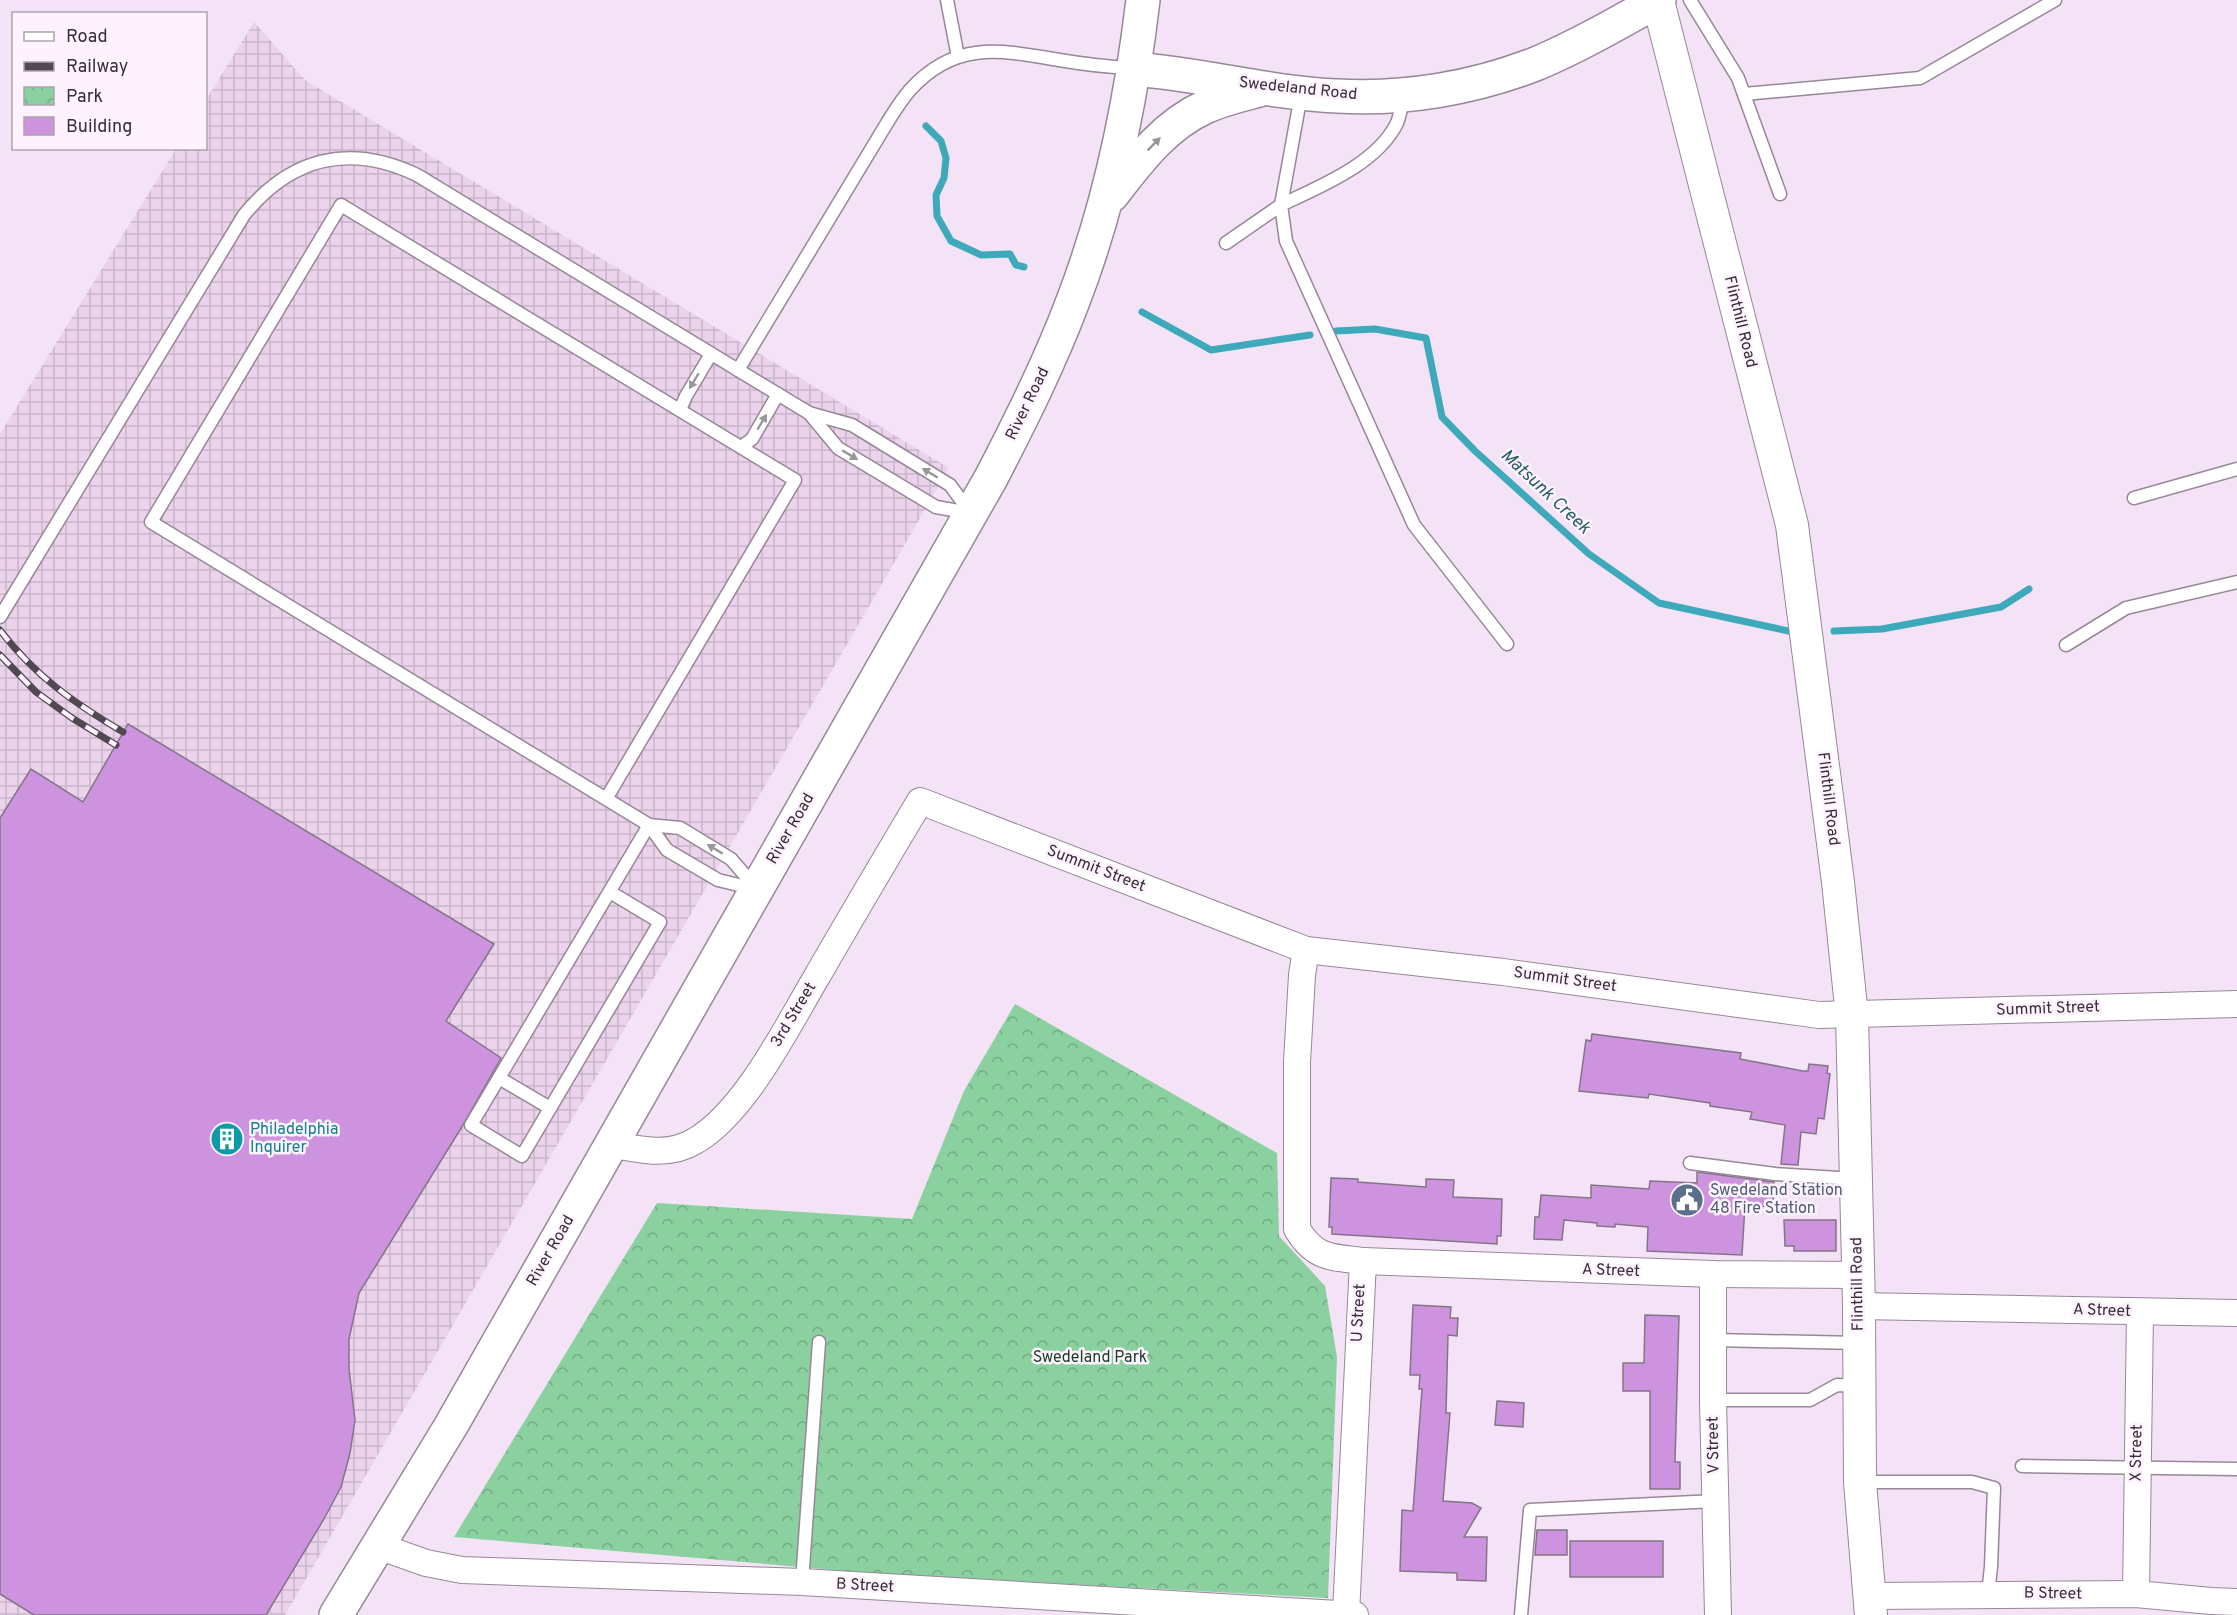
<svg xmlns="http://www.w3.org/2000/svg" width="2237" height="1615" font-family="Overpass,sans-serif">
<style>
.industrial{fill:url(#industrial-grid)}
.park{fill:url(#park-crowns)}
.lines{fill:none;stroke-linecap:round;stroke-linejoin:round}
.stream{stroke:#3da9ba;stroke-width:7}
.building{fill:#ce93df;stroke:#837587;stroke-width:1.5}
.service-casing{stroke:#978798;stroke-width:15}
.minor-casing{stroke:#978798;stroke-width:28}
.tertiary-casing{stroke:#978798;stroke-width:34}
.secondary-casing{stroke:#978798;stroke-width:36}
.service{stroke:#fff;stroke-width:12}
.minor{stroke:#fff;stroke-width:26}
.tertiary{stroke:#fff;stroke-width:32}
.secondary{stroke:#fff;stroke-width:33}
.rail-casing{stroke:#514851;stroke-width:7}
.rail{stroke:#fdf2fe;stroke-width:4.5;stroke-dasharray:14;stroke-linecap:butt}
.oneway{fill:#9a979a}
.labels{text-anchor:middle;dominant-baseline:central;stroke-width:5;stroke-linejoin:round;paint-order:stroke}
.street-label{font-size:16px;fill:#362f36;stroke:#fdf2fe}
.culture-label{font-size:16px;fill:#0d838f;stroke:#fdf2fe;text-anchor:start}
.service-label{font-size:16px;fill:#4e5e75;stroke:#fdf2fe;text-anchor:start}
.park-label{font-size:16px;fill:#173d24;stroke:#fdf2fe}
.water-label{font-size:18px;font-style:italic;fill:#245e68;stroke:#fdf2fe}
</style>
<defs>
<pattern id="industrial-grid" width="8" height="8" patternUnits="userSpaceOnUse" patternTransform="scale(1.5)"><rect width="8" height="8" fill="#ead3eb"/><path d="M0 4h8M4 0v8" fill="none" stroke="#c9b5ca"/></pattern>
<pattern id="park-crowns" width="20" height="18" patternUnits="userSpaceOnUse" patternTransform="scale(1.5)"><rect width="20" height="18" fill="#8ad19f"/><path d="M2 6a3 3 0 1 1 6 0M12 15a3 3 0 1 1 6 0" fill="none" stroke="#72aa82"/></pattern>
</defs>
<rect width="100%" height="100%" fill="#f4e2f6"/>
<polygon class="industrial" points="254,22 305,80 949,468 285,1615 0,1615 0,434 176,149 206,148 206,100"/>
<polygon class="park" points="1015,1004 1277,1153 1279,1236 1325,1286 1337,1357 1328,1598 893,1575 454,1537 657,1203 912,1219 964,1091"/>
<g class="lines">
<g class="stream">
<polyline points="926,126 941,141 946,158 944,178 936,195 937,216 951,241 981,255 1010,254 1016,265 1024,267"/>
<polyline points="1142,312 1211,350 1310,335"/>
<polyline points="1336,331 1375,329 1426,338 1442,417 1475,451 1589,554 1659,603 1793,632"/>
<polyline points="1834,631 1882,629 2001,607 2029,589"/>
</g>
</g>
<g class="building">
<polygon points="128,724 494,944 446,1021 501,1058 463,1125 359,1293 349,1339 349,1369 355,1420 350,1453 341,1487 324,1519 266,1615 34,1615 0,1594 0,818 31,769 83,802"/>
<polygon points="1592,1034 1741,1053 1740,1059 1803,1071 1808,1071 1809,1064 1828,1066 1827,1073 1830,1074 1824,1119 1818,1118 1816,1134 1801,1132 1798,1165 1781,1164 1785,1125 1750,1119 1752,1112 1710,1106 1710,1103 1649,1094 1648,1098 1579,1091 1586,1040 1591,1041"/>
<polygon points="1697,1172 1774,1182 1773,1207 1745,1205 1742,1255 1647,1251 1648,1227 1615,1224 1615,1227 1597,1226 1597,1223 1564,1220 1562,1240 1534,1239 1535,1217 1539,1217 1541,1195 1591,1198 1591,1185 1649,1189 1650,1181 1697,1183"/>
<polygon points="1331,1178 1358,1179 1358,1182 1426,1187 1426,1179 1454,1180 1453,1197 1502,1199 1501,1236 1497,1236 1497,1244 1332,1234 1332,1227 1329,1227"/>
<polygon points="1784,1220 1836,1220 1836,1251 1794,1251 1794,1246 1785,1246"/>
<polygon points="1413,1305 1451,1307 1450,1318 1458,1318 1457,1336 1448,1335 1446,1413 1450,1413 1443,1501 1472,1503 1481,1508 1464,1537 1487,1537 1486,1581 1457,1580 1457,1573 1400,1571 1402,1510 1413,1511 1422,1389 1419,1389 1420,1375 1410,1375"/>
<polygon points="1645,1315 1679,1316 1675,1462 1680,1462 1680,1489 1650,1489 1650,1391 1623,1391 1623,1363 1644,1363"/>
<polygon points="1497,1401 1524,1403 1523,1427 1495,1425"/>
<polygon points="1537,1530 1567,1530 1567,1555 1535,1555"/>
<rect x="1570" y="1541" width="93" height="36"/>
</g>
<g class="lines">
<defs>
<g id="service">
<polyline points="947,0 958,57"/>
<polyline points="1690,0 1738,78 1780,194"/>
<polyline points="1744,94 1920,78 2055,0"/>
<path d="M1404,96C1402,105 1400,115 1397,123C1377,164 1319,187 1281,205L1286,241L1414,525L1507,644"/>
<polyline points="1226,243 1281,205 1301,95"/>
<path d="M738,370L887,123C894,112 901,100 910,90C955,40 1001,50 1059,60C1083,64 1107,67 1131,68"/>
<polyline points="680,410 686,396 711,354"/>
<polyline points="809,413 838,448 936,507 970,513"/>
<polyline points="741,447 752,439 778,394"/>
<polyline points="2134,498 2237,469"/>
<path d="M0,617L244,215C291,157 350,143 417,175L809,413L852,425L950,485L970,512"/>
<polyline points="2066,645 2126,608 2237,582"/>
<polyline points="606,799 795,480 341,205 151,522 649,825 667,850 718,880 755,889"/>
<polyline points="649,825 680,828 731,859 756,888"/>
<polyline points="610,892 660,922 522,1156 471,1125 649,825"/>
<polyline points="499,1078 550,1108"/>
<polyline points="1690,1163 1775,1174 1855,1179"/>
<polyline points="1713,1340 1858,1343"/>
<polyline points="1713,1400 1810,1400 1837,1385 1858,1386"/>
<polyline points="2022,1466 2237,1469"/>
<polyline points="1862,1482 1972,1482 1994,1488 1991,1567 1988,1593"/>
<polyline points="802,1582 819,1342"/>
<polyline points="1521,1615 1530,1510 1715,1501"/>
</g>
<g id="minor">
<path d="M1306,950L1302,975L1297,1062V1229C1315,1259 1331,1257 1363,1261L1346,1614"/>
<path d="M611,1144C640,1150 669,1157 695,1141C745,1112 787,1027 816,978C850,919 885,860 920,801L1306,950L1503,972L1819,1015L2237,1004"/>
<polyline points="1363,1261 1713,1274 1859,1275"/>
<polyline points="1713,1274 1713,1400 1718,1615"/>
<polyline points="1859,1306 2237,1313"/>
<polyline points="378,1546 426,1563 462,1570 802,1582 1355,1615"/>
<polyline points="2136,1594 2140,1312"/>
<polyline points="1869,1596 2136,1594 2211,1601 2237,1602"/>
</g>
<polyline id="tertiary" points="1658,1 1792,525 1838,882 1852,1016 1859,1306 1860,1482 1871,1615"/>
<g id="secondary">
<path d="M1133,69C1201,74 1268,93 1337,96C1404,100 1475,88 1538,63C1580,45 1620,22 1659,0"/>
<path d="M1112,195C1139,160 1165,125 1205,107C1222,99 1241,95 1259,90"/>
<path d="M336,1615L452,1424L991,478C1021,420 1050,362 1073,301C1110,205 1131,102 1143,0"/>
</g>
</defs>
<use href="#service" class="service-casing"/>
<use href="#minor" class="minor-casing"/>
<use href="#tertiary" class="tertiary-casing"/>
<use href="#secondary" class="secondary-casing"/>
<use href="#service" class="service"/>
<use href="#minor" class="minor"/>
<use href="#tertiary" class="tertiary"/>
<use href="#secondary" class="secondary"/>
<defs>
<g id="rail">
<path d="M0,630C35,676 74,703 123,732"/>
<polyline points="0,655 36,692 72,718 116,745"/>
</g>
</defs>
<use href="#rail" class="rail-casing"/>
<use href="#rail" class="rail"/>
</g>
<defs><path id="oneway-solid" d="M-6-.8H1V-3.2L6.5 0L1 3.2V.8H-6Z" transform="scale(1.5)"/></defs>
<g class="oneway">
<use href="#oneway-solid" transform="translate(1154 144) rotate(-45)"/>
<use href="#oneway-solid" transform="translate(694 381) rotate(121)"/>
<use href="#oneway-solid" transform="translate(762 422) rotate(-59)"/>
<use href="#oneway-solid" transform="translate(850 455) rotate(31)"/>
<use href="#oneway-solid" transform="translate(930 473) rotate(-149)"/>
<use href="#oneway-solid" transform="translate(715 849) rotate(-149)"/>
</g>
<defs>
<symbol id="building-disc" viewBox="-11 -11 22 22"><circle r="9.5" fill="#0f9aa8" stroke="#fdf2fe"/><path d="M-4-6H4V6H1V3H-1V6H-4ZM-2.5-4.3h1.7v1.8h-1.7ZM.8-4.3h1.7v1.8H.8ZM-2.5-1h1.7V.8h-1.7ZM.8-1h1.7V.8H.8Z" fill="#fff"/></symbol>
<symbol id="civic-disc" viewBox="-11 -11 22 22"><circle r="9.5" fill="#5c6f8a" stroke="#fdf2fe"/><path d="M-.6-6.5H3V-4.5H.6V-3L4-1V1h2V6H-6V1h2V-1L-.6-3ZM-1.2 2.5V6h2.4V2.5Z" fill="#fff"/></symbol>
</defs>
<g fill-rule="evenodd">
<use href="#building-disc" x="208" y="1120" width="38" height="38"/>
<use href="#civic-disc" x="1668" y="1181" width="38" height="38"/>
</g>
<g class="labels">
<g class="street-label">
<text transform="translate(1298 89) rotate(6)">Swedeland Road</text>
<text transform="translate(1740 322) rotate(76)">Flinthill Road</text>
<text transform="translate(1028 404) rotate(-64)">River Road</text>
<text transform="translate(1828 799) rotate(83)">Flinthill Road</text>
<text transform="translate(791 829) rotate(-60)">River Road</text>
<text transform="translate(1096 869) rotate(21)">Summit Street</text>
<text transform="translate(1565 980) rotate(8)">Summit Street</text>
<text transform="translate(2048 1009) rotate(-2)">Summit Street</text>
<text transform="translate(794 1015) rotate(-59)">3rd Street</text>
<text transform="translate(551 1251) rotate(-60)">River Road</text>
<text transform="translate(1611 1271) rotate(2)">A Street</text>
<text transform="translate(1858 1284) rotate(-91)">Flinthill Road</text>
<text transform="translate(2102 1311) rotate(2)">A Street</text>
<text transform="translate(1359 1313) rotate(-87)">U Street</text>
<text transform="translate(1714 1445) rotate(-91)">V Street</text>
<text transform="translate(2137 1453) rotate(-89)">X Street</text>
<text transform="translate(865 1586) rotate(3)">B Street</text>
<text transform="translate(2053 1594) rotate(1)">B Street</text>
</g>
<g class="culture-label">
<text x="250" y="1130">Philadelphia<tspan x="250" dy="18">Inquirer</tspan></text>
</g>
<g class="service-label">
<text x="1710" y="1191">Swedeland Station<tspan x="1710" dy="18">48 Fire Station</tspan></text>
</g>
<g class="park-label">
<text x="1090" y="1358">Swedeland Park</text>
</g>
<g class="water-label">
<text transform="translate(1545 492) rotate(43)">Matsunk Creek</text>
</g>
</g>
<rect x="12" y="12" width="195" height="138" fill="#fdf2fe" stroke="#ada4ae" stroke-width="1.5"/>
<rect x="24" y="32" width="30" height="9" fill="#ffffff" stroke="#ada4ae" stroke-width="1.5"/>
<text x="66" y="42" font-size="18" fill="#362f36">Road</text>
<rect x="24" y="62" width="30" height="9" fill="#514851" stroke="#ada4ae" stroke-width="1.5"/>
<text x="66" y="72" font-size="18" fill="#362f36">Railway</text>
<rect x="24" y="87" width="30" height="18" fill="url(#park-crowns)" stroke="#ada4ae" stroke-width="1.5"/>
<text x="66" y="102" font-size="18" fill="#362f36">Park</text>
<rect x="24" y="117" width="30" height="18" fill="#ce93df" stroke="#ada4ae" stroke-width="1.5"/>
<text x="66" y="132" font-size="18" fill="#362f36">Building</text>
</svg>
